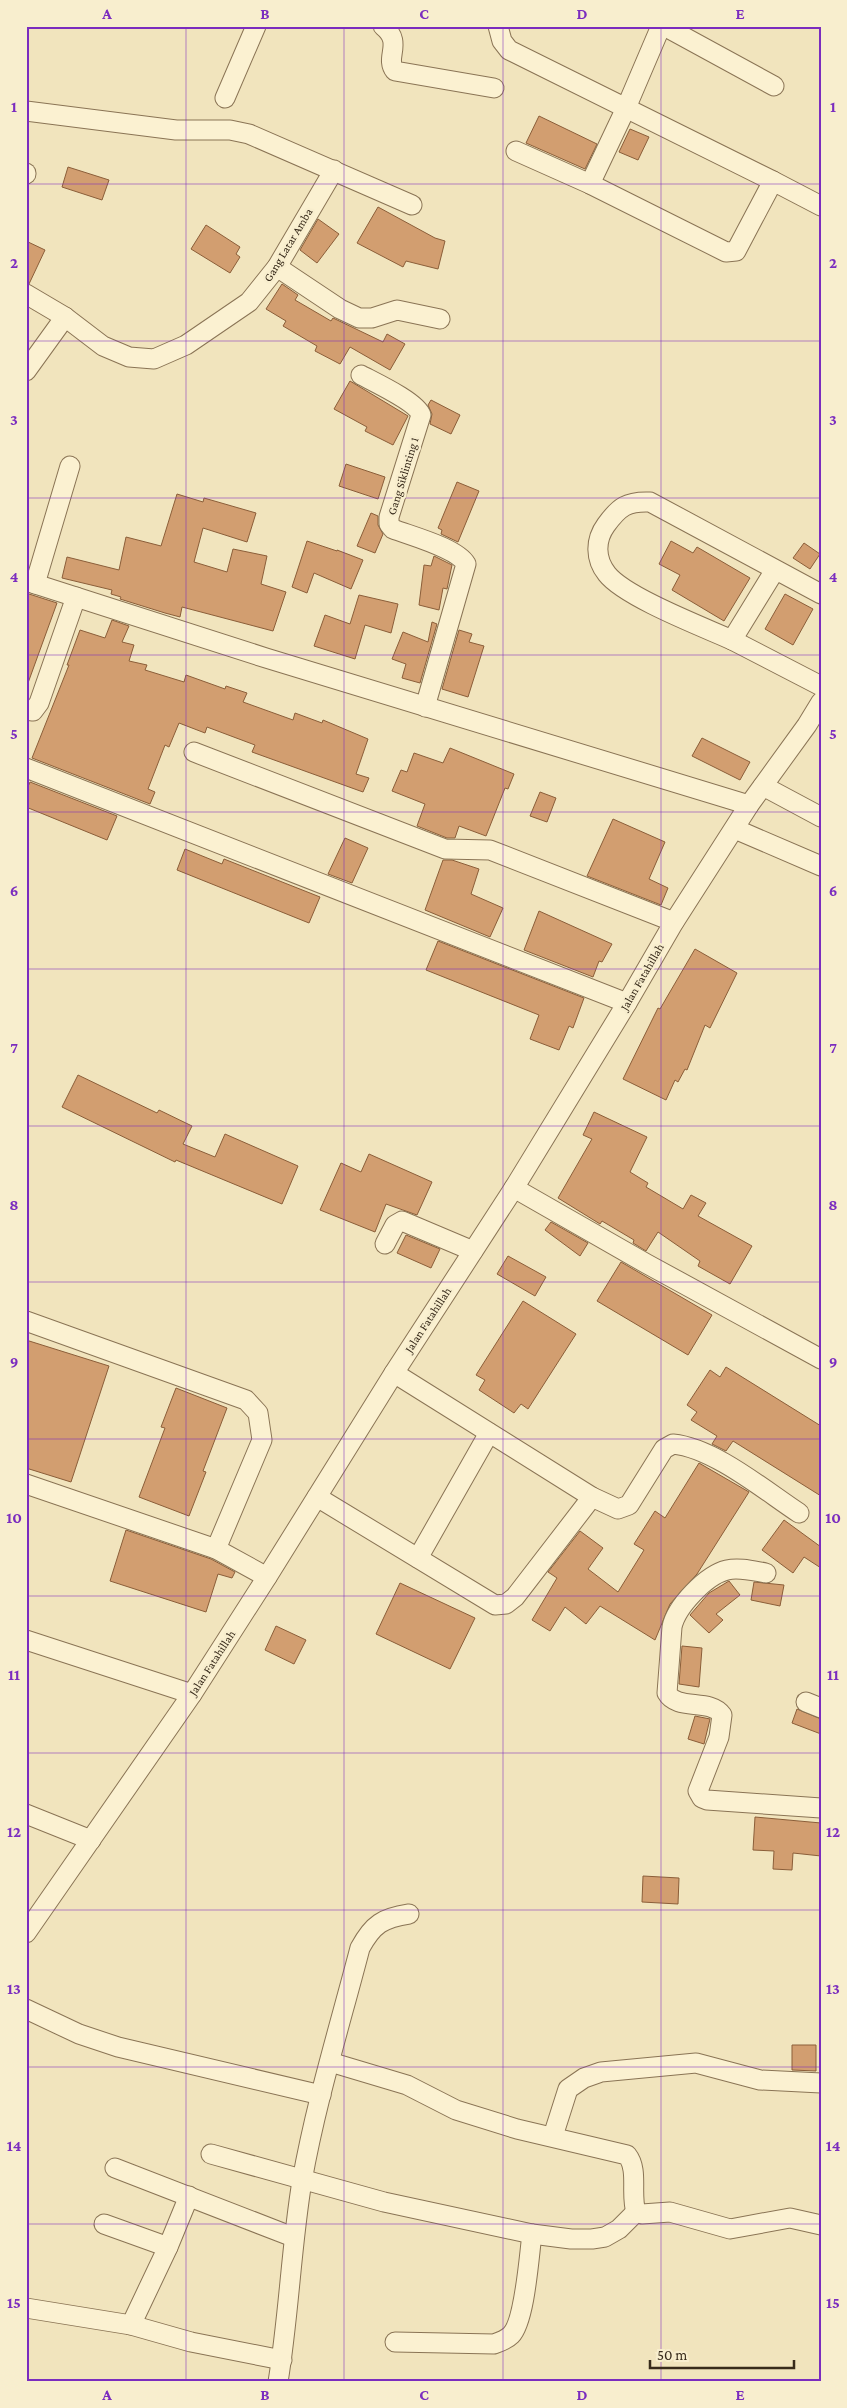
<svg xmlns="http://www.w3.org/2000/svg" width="847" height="2408" font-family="'Crimson Pro',serif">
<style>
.building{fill:#d29e70;stroke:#8b5e39}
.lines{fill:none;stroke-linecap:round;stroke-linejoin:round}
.minor-casing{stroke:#8a7455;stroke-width:21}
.minor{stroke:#fbf1d1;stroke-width:19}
.grid{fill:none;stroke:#7b2cbf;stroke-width:1;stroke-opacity:0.55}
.labels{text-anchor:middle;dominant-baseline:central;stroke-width:5;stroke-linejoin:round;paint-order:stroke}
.street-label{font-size:12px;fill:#382b1b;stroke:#f8eece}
.neatline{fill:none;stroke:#7b2cbf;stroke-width:2}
.grid-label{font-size:16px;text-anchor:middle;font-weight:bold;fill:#7b2cbf}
</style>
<rect width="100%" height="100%" fill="#f1e4bd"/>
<g class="building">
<polygon points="539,116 597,144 585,169 526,143"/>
<polygon points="630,129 649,137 638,160 619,152"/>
<polygon points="68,167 109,180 102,200 62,187"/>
<polygon points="378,207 435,238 445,241 438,269 406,261 403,267 357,243"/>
<polygon points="318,219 339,234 317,263 300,250"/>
<polygon points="206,225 240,247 236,254 240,257 230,273 191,249"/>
<polygon points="26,241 45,250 29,284 26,283"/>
<polygon points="282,284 298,295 295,300 331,321 333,318 383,342 387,334 405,344 390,370 350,347 340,364 315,351 317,346 283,326 286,321 266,309"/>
<polygon points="350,381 408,416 393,445 365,431 367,427 334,409"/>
<polygon points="431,400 460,415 451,434 430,424 432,414 428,405"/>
<polygon points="346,464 385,477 378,499 339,486"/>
<polygon points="457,482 479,491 458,542 441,534 442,530 438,528"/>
<polygon points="177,494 203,502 204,498 256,513 247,542 203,528 194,562 227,572 233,549 267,556 261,584 286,592 273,631 182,607 180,617 165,613 120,599 121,597 111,594 112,590 62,578 67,557 119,570 126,537 161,546"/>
<polygon points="371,513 378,516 378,525 383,534 375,553 357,546"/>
<polygon points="307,541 337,551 337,550 363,560 351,589 314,573 307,593 292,587"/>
<polygon points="671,541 693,553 697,547 750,578 724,621 672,590 680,575 659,564"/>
<polygon points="804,543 820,554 810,569 793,558"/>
<polygon points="434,556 452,565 447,589 443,588 439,610 419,605 424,565 431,566"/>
<polygon points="26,593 57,603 28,683 26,682"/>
<polygon points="785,594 813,609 793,645 765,629"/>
<polygon points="359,595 398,604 391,633 365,625 355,659 314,646 325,615 350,624"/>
<polygon points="112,620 129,626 122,642 134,645 129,661 147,665 145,670 184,682 186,675 225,689 226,686 247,693 243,702 293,720 295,713 322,723 323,720 368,739 356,774 369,778 363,792 252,752 255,745 207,727 205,733 179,723 169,747 165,745 148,789 155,792 150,804 32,758 69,665 67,665 80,630 105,638"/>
<polygon points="432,622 437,624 420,683 402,678 406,664 392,659 403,632 428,642"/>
<polygon points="459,630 472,634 469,642 484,646 468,697 442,689"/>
<polygon points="702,738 750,762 740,780 692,756"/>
<polygon points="450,748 514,774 508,789 505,788 486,836 459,826 455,838 447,838 417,826 425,804 392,791 401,770 407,772 414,753 443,763"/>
<polygon points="30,782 117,816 107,840 26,807 26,791"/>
<polygon points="540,792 556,798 547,822 530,816"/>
<polygon points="613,819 665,842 649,879 668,888 661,905 587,876"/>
<polygon points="345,838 368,848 352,883 328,874"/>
<polygon points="185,849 222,864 224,859 320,897 309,923 177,870"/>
<polygon points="443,860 452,860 479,869 471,894 503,908 490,937 425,910"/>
<polygon points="539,911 612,944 602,962 599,961 593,977 524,950"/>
<polygon points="438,941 584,998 573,1028 569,1026 559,1050 530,1039 539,1015 426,970"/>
<polygon points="695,949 737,973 710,1028 705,1025 687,1070 685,1069 678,1082 675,1080 666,1100 623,1079 658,1008 660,1009"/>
<polygon points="78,1075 157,1113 159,1110 192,1126 183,1144 215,1157 225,1134 298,1166 282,1204 176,1160 175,1162 62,1107"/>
<polygon points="594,1112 647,1137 630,1172 648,1183 646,1187 683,1209 691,1195 706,1203 698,1216 752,1246 730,1284 698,1266 700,1261 658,1232 646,1251 633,1243 634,1240 602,1221 600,1224 558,1198 592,1139 583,1135"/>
<polygon points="369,1154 432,1182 417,1215 386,1204 375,1232 320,1210 341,1163 361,1172"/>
<polygon points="551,1222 588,1243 580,1256 545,1230"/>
<polygon points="406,1235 440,1249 431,1268 397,1253"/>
<polygon points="508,1256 546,1277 535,1296 497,1274"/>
<polygon points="621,1262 712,1315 688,1355 597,1301"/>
<polygon points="523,1301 576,1334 528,1409 521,1404 514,1413 479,1390 485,1380 476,1375"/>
<polygon points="26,1340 109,1366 71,1482 26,1468"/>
<polygon points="726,1367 821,1426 821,1496 733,1441 726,1451 712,1444 717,1436 691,1420 697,1412 687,1405 710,1370 720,1377"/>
<polygon points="176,1388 227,1408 203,1471 206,1472 189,1516 139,1497 165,1428 161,1427"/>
<polygon points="699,1463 749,1492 697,1574 670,1604 655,1640 600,1606 586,1624 565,1607 550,1631 532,1620 557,1578 548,1572 580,1531 603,1548 588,1569 618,1592 644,1550 634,1544 655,1511 665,1518"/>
<polygon points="784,1520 821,1547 821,1568 804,1557 793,1573 762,1550"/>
<polygon points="126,1530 211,1559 235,1572 232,1578 218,1574 206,1612 110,1581"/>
<polygon points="729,1581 740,1595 716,1614 723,1620 709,1633 690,1615 709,1593"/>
<polygon points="754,1582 784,1585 780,1606 751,1600"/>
<polygon points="400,1583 475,1618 450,1669 376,1634"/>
<polygon points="276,1626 306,1640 294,1664 265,1650"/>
<polygon points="682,1646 702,1648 699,1687 679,1684"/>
<polygon points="797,1709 821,1719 821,1734 792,1723"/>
<polygon points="695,1716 710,1719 704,1744 688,1739"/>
<polygon points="755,1817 821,1823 821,1856 793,1853 792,1870 773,1869 774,1851 753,1850"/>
<polygon points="643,1876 679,1878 678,1904 642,1902"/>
<polygon points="792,2045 816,2045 816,2071 792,2070"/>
</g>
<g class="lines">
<defs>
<g id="minor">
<path d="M383,26C404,43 384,57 395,71L494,88"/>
<polyline points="498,26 502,41 509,50 773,181"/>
<polyline points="664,26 774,86"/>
<polyline points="225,98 256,26"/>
<polyline points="26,111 176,130 230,130 249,134 412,205"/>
<polyline points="516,151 590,184 726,252 736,251 773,181 821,206"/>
<polyline points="26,173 26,174"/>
<polyline points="590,184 626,108 661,26"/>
<polyline points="277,267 340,309 359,318 372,318 397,310 440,319"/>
<polyline points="26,294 65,317 103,346 129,357 154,359 186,345 249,302 277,267 334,170"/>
<polyline points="26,371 65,317"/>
<path d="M361,375C374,382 417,402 421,415L389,517V524L393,529C411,536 457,548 466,564L425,707"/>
<path d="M775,570L732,640C703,627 625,597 607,574C595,559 595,540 606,525C619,507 627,501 650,502L821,594"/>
<polyline points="26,581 266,658 749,805"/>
<polyline points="35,584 70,466"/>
<polyline points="732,640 821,686"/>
<polyline points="26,710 33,711 39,703 76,597"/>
<polyline points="194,752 445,849 490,850 674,922"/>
<polyline points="26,768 627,1003"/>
<polyline points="763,786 821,817"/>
<polyline points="735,829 821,866"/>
<polyline points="514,1188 647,1264 821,1359"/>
<polyline points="385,1244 395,1225 402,1221 473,1251"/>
<polyline points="26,1321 246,1400 258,1413 262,1440 216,1549"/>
<path d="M394,1373L592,1497L618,1509L629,1505L664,1449L673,1444C714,1448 764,1490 799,1513"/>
<polyline points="26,1484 216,1549 267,1577"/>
<polyline points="317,1497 495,1605 506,1604 515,1597 592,1497"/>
<polyline points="418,1558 489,1433"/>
<path d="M766,1573C754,1571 739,1567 727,1570C706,1575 676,1607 672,1627L667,1693C677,1711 710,1698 722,1715L719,1737L698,1791L702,1798L707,1800L821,1808"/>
<polyline points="26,1640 192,1694"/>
<polyline points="806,1702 821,1708"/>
<polyline points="26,1814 91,1840"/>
<polyline points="26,1933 192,1694 267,1577 394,1373 514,1188 627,1003 674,922 749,805 807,725 821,702"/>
<polyline points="26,2009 79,2034 118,2047 321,2095"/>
<path d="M330,2062L407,2085L456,2110L517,2129L627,2155C639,2170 630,2194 636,2212L642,2214L670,2212L730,2229L790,2218L821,2225"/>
<polyline points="553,2136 568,2089 584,2078 601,2072 696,2063 760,2080 821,2083"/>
<polyline points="211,2154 384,2202 532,2234 571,2239 592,2239 605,2237 619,2229 636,2212"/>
<polyline points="115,2168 293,2237"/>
<polyline points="104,2224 168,2247"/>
<polyline points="26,2308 131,2325 191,2342 282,2360"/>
<polyline points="131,2325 168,2247 189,2196"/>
<path d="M395,2342L494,2344C500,2342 506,2340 511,2335C525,2321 529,2256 532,2234"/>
<path d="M278,2382C289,2315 291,2248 302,2181C316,2102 340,2025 360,1948C373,1924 383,1918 409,1914"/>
</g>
</defs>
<use href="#minor" class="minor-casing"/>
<use href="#minor" class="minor"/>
</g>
<path class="grid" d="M186,26V2382M344,26V2382M503,26V2382M661,26V2382M26,184H821M26,341H821M26,498H821M26,655H821M26,812H821M26,969H821M26,1126H821M26,1282H821M26,1439H821M26,1596H821M26,1753H821M26,1910H821M26,2067H821M26,2224H821"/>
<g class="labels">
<g class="street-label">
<text transform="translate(288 245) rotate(-59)">Gang Latar Amba</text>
<text transform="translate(403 476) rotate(-73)">Gang Siklinting 1</text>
<text transform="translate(642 977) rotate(-60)">Jalan Fatahillah</text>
<text transform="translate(428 1320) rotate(-57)">Jalan Fatahillah</text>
<text transform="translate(212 1663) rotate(-57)">Jalan Fatahillah</text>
</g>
</g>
<rect width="847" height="2408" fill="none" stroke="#f8eece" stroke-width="55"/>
<path d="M650 2360v8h144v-8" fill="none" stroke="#382b1b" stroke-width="2.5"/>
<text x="657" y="2360" font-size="15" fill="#382b1b" stroke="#f8eece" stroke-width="4" paint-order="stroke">50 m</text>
<rect x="28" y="28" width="792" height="2352" class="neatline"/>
<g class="grid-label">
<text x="107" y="19">A</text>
<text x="265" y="19">B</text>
<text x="424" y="19">C</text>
<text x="582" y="19">D</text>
<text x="740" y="19">E</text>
<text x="14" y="112">1</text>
<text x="833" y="112">1</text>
<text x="14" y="268">2</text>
<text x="833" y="268">2</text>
<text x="14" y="425">3</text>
<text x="833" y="425">3</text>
<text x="14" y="582">4</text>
<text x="833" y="582">4</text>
<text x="14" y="739">5</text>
<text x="833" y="739">5</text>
<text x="14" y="896">6</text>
<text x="833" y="896">6</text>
<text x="14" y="1053">7</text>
<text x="833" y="1053">7</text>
<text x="14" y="1210">8</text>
<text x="833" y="1210">8</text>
<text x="14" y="1367">9</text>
<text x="833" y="1367">9</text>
<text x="14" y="1523">10</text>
<text x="833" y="1523">10</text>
<text x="14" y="1680">11</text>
<text x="833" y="1680">11</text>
<text x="14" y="1837">12</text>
<text x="833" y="1837">12</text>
<text x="14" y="1994">13</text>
<text x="833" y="1994">13</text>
<text x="14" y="2151">14</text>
<text x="833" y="2151">14</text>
<text x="14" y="2308">15</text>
<text x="833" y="2308">15</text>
<text x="107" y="2400">A</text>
<text x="265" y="2400">B</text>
<text x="424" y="2400">C</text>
<text x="582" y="2400">D</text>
<text x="740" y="2400">E</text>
</g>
</svg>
